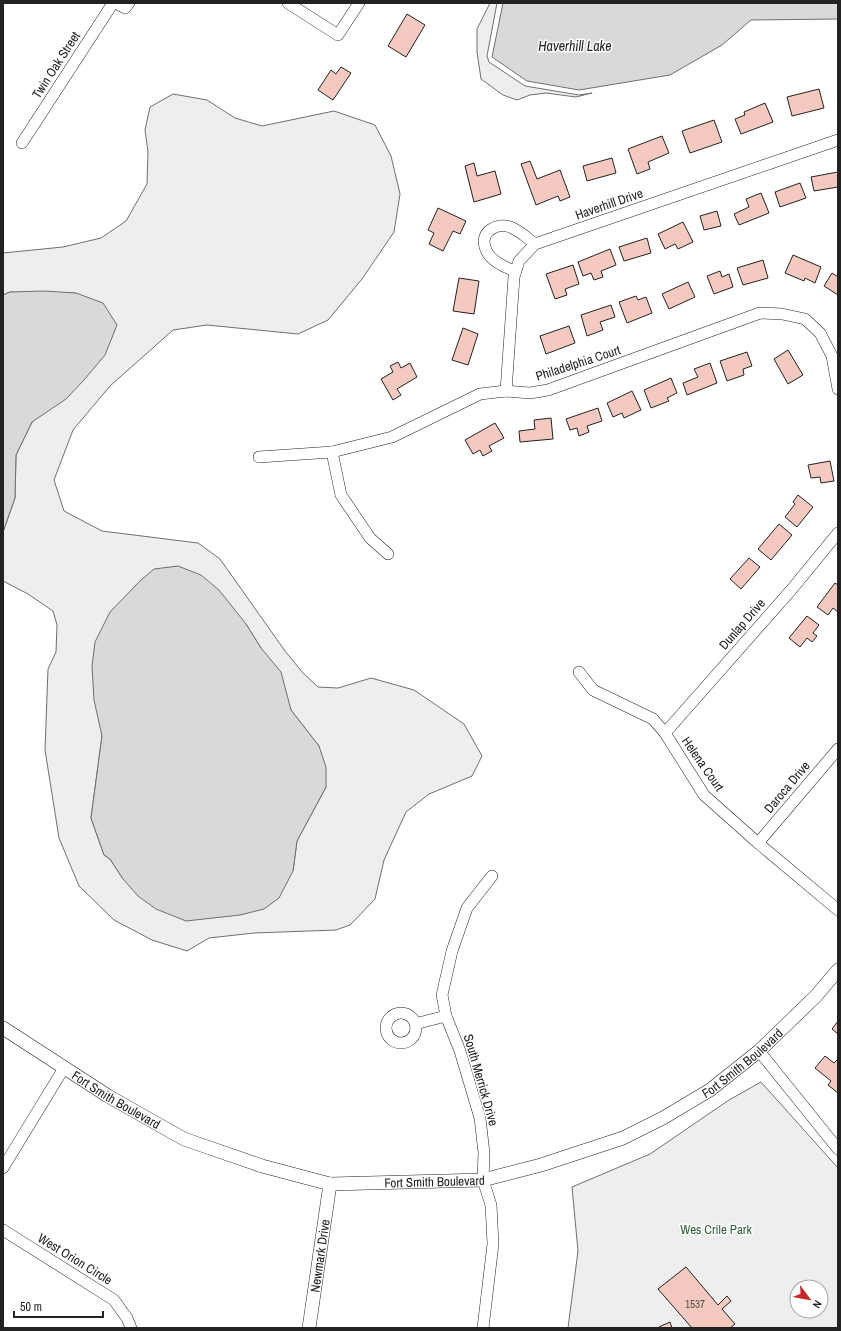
<svg xmlns="http://www.w3.org/2000/svg" width="841" height="1331" font-family="'Archivo Narrow',sans-serif">
<style>
.green{fill:#eee;stroke:#6f6f6f;fill-rule:evenodd}
.water{fill:#d9d9d9;stroke:#6f6f6f}
.building{fill:#f3c9c0;stroke:#222}
.lines{fill:none;stroke-linecap:round;stroke-linejoin:round}
.minor-casing{stroke:#222;stroke-width:12}
.tertiary-casing{stroke:#222;stroke-width:14}
.minor{stroke:#fff;stroke-width:11}
.tertiary{stroke:#fff;stroke-width:13}
.labels{text-anchor:middle;dominant-baseline:central;stroke-width:3;stroke-linejoin:round;paint-order:stroke}
.number-label{font-size:11px;fill:#564c4a}
.street-label{font-size:13px;fill:#222;stroke:#fff}
.park-label{font-size:13px;fill:#2f5e38;stroke:#fff}
.water-label{font-size:14px;font-style:italic;fill:#222;stroke:#fff}
</style>
<rect width="100%" height="100%" fill="#fff"/>
<g class="green">
<polygon points="490,3 497,3 487,56 489,62 525,86 579,95 592,93 576,97 546,93 530,95 517,100 503,95 481,79 477,52 477,29"/>
<path d="M173,94L207,100L235,118L262,126L334,111L375,125L391,156L400,194L394,232L362,279L328,320L298,334L207,325L173,330L110,386L73,430L54,480L64,511L102,531L198,543L220,559L285,651L303,673L318,687L338,688L371,678L414,690L464,724L482,756L472,776L429,794L406,812L384,860L375,899L350,925L336,930L254,933L209,938L187,951L152,940L114,920L79,886L59,838L45,750L48,669L56,652L57,625L53,611L28,594L3,581V532L15,498L16,455L32,422L48,410L76,293L10,292L3,295V253L63,247L101,238L126,221L147,184L148,152L145,130L150,107ZM125,598L246,624L261,648L285,694L291,710L319,746L326,787L297,841L293,871L123,879L110,859L104,855L91,818L102,736L110,612Z"/>
<path d="M761,1082L838,1168V1328H568L578,1251L572,1187L650,1154L729,1100ZM797,1287H821V1311H797Z"/>
</g>
<g class="water">
<polygon points="503,3 838,3 838,19 751,20 722,45 670,75 579,90 527,81 492,57"/>
<polygon points="44,291 76,293 103,303 117,325 105,355 84,380 66,399 32,422 16,455 15,498 3,532 3,295 10,292"/>
<polygon points="178,566 201,575 219,590 246,624 261,648 281,672 291,710 319,746 326,767 326,787 297,841 293,871 279,898 264,909 240,915 186,921 156,909 138,896 123,879 110,859 104,855 91,818 102,736 94,700 92,666 95,642 110,612 140,581 154,569"/>
</g>
<g class="building">
<polygon points="407,14 425,25 406,57 388,46"/>
<polygon points="341,67 351,73 333,100 318,90 331,70 336,74"/>
<polygon points="819,89 824,108 792,116 787,97"/>
<polygon points="765,103 773,122 741,134 735,119 745,115 744,112"/>
<polygon points="714,120 722,142 690,153 682,131"/>
<polygon points="662,136 669,153 648,162 650,169 637,174 628,149"/>
<polygon points="612,158 616,173 587,181 583,166"/>
<polygon points="530,161 537,179 560,170 570,197 560,201 558,196 536,205 521,164"/>
<polygon points="474,163 477,176 495,171 501,194 474,202 465,166"/>
<polygon points="838,172 838,187 814,191 811,177"/>
<polygon points="800,183 806,198 780,207 775,192"/>
<polygon points="761,193 769,213 739,225 734,214 749,207 746,199"/>
<polygon points="438,208 466,221 460,234 453,231 443,251 429,244 434,233 428,230"/>
<polygon points="717,211 721,226 704,230 700,216"/>
<polygon points="683,222 693,242 678,249 675,244 665,249 658,234"/>
<polygon points="647,238 651,253 624,261 619,247"/>
<polygon points="610,249 616,265 601,271 603,277 594,280 591,273 583,276 578,262"/>
<polygon points="793,255 821,267 815,283 805,278 804,281 785,273"/>
<polygon points="763,260 768,278 743,285 737,268"/>
<polygon points="573,265 579,284 565,289 567,295 555,299 546,274"/>
<polygon points="720,271 722,277 729,274 733,287 714,294 707,276"/>
<polygon points="832,273 838,277 838,295 824,286"/>
<polygon points="459,278 479,281 474,314 453,311"/>
<polygon points="688,282 695,297 669,309 662,294"/>
<polygon points="636,296 638,300 646,297 652,313 627,323 619,302"/>
<polygon points="611,305 615,317 600,322 603,330 587,336 581,315"/>
<polygon points="569,326 575,343 546,354 540,336"/>
<polygon points="463,328 478,334 468,365 452,360"/>
<polygon points="788,350 803,375 788,384 774,359"/>
<polygon points="747,352 752,366 743,369 744,375 727,381 720,361"/>
<polygon points="398,362 401,368 410,363 417,377 397,389 401,395 393,400 381,379 393,372 390,366"/>
<polygon points="710,363 717,383 687,395 683,383 698,377 694,369"/>
<polygon points="671,378 677,393 667,398 669,401 651,408 644,390"/>
<polygon points="632,391 641,410 624,418 622,413 613,417 607,403"/>
<polygon points="598,408 602,421 587,426 589,432 579,436 577,428 570,430 566,419"/>
<polygon points="551,418 553,439 520,442 519,431 535,429 534,420"/>
<polygon points="495,423 504,438 489,446 492,451 483,456 480,450 473,454 465,440"/>
<polygon points="830,461 834,481 821,483 820,477 811,478 808,465"/>
<polygon points="798,495 813,507 797,527 785,517 795,504 793,502"/>
<polygon points="779,524 792,535 771,560 758,549"/>
<polygon points="749,558 760,567 741,589 730,579"/>
<polygon points="835,583 838,585 838,612 833,608 828,615 817,607"/>
<polygon points="807,616 819,625 813,633 817,636 812,642 807,638 800,647 789,638"/>
<polygon points="838,1021 838,1034 832,1029"/>
<polygon points="825,1056 834,1063 838,1059 838,1093 828,1085 831,1081 815,1068"/>
<polygon points="686,1267 718,1305 727,1296 731,1301 722,1309 735,1324 730,1328 692,1328 658,1289"/>
<polygon points="670,1322 672,1328 659,1328 659,1327"/>
</g>
<g class="lines">
<defs>
<g id="minor">
<polyline points="116,3 125,8 129,3"/>
<polyline points="288,3 338,35 359,3"/>
<polyline points="22,143 113,3"/>
<path d="M515,271C504,267 488,260 485,247C480,232 497,222 510,227C519,230 527,238 535,244"/>
<polyline points="506,391 514,277 519,261 535,244 838,140"/>
<polyline points="332,452 341,495 370,538 388,554"/>
<polyline points="259,457 332,452 392,437 480,394 506,391 530,393 548,390 760,313 782,314 805,319 820,333 832,356 838,389"/>
<polyline points="579,672 593,690 653,719 665,733 704,795 758,843 838,910"/>
<polyline points="665,733 792,589 838,533"/>
<polyline points="758,843 838,749"/>
<circle cx="401" cy="1028" r="15"/>
<polyline points="415,1024 446,1016"/>
<polyline points="759,1051 838,1149"/>
<polyline points="3,1168 64,1068"/>
<polyline points="3,1230 114,1300 127,1318 131,1328"/>
<polyline points="483,1328 493,1244 491,1205 483,1180 484,1153 480,1118 460,1051 446,1016 442,995 452,951 467,908 492,876"/>
</g>
<g id="tertiary">
<path id="s1" d="M3,1028L108,1096L184,1139L262,1166L330,1184L483,1180L541,1165L623,1138L663,1118L710,1090L759,1051L816,996L838,970"/>
<path id="s2" d="M309,1328L330,1184"/>
</g>
</defs>
<use href="#minor" class="minor-casing"/>
<use href="#tertiary" class="tertiary-casing"/>
<use href="#minor" class="minor"/>
<use href="#tertiary" class="tertiary"/>
</g>
<g class="labels">
<g class="number-label">
<text x="695" y="1304">1537</text>
</g>
<g class="street-label">
<text transform="translate(56 65) rotate(-57)">Twin Oak Street</text>
<text transform="translate(609 204) rotate(-19)">Haverhill Drive</text>
<text transform="translate(578 363) rotate(-18)">Philadelphia Court</text>
<text transform="translate(742 624) rotate(-49)">Dunlap Drive</text>
<text transform="translate(703 764) rotate(55)">Helena Court</text>
<text transform="translate(787 787) rotate(-50)">Daroca Drive</text>
<text stroke="none"><textPath href="#s1" startOffset="806">Fort Smith Boulevard</textPath></text>
<text transform="translate(481 1080) rotate(74)">South Merrick Drive</text>
<text stroke="none"><textPath href="#s1" startOffset="134">Fort Smith Boulevard</textPath></text>
<text stroke="none"><textPath href="#s1" startOffset="470">Fort Smith Boulevard</textPath></text>
<text stroke="none"><textPath href="#s2" startOffset="73">Newmark Drive</textPath></text>
<text transform="translate(75 1259) rotate(32)">West Orion Circle</text>
</g>
<g class="park-label">
<text x="716" y="1229">Wes Crile Park</text>
</g>
<g class="water-label">
<text x="575" y="46">Haverhill Lake</text>
</g>
</g>
<rect width="841" height="1331" fill="none" stroke="#222222" stroke-width="8"/>
<g transform="translate(809 1299) rotate(122)"><circle r="19" fill="#ffffff" stroke="#a7a7a7"/>
<path d="M0-3L7 15L0 10L-7 15Z" fill="#c62828"/>
<text y="-6" font-size="11" font-weight="bold" text-anchor="middle" fill="#222222">N</text>
</g>
<path d="M14 1311v6h89v-6" fill="none" stroke="#222222" stroke-width="2"/>
<text x="20" y="1311" font-size="12" fill="#222222" stroke="#ffffff" stroke-width="3" paint-order="stroke">50 m</text>
</svg>
